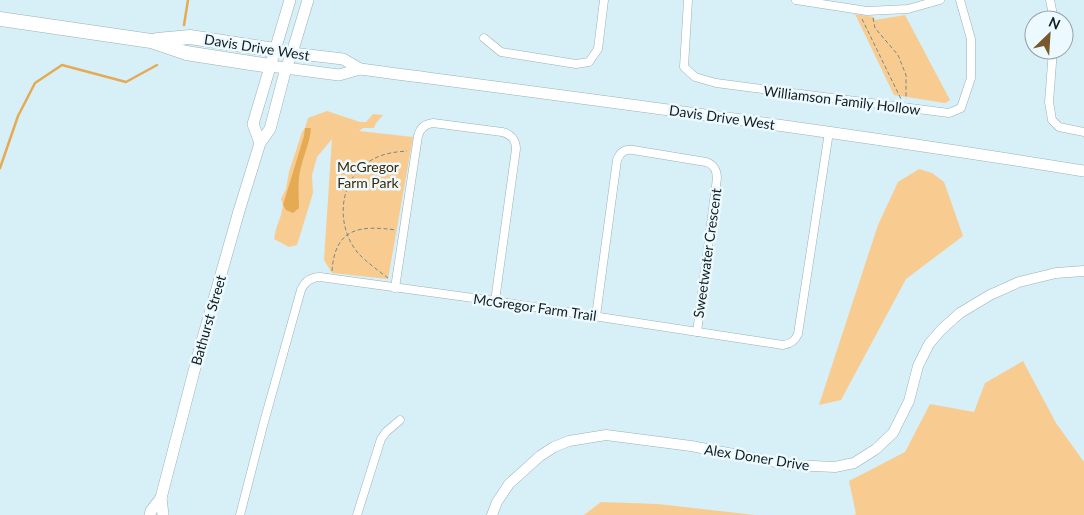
<svg xmlns="http://www.w3.org/2000/svg" width="1084" height="515" font-family="Lato,sans-serif">
<style>
.green{fill:#f8cc91}
.water{fill:#e5ab54}
.lines{fill:none;stroke-linecap:round;stroke-linejoin:round}
.stream{stroke:#e5ab54;stroke-width:2.5}
.street-casing{stroke:#9ab1b8;stroke-width:9}
.secondary-casing{stroke:#9ab1b8;stroke-width:11}
.primary-casing{stroke:#9ab1b8;stroke-width:12}
.highway-casing{stroke:#9ab1b8;stroke-width:15}
.path{stroke:#76868c;stroke-width:1;stroke-dasharray:4 2.5;stroke-linecap:butt}
.street{stroke:#fff;stroke-width:8}
.secondary{stroke:#fff;stroke-width:10}
.primary{stroke:#fff;stroke-width:11}
.highway{stroke:#fff;stroke-width:14}
.labels{text-anchor:middle;dominant-baseline:central;stroke-width:5;stroke-linejoin:round;paint-order:stroke}
.street-label{font-size:14px;fill:#121b1e;stroke:#ecfaff}
.park-label{font-size:14px;fill:#3e2701;stroke:#ecfaff}
</style>
<rect width="100%" height="100%" fill="#d7eff6"/>
<g class="green">
<polygon points="855,14 874,17 875,20 905,15 950,100 945,103 894,95"/>
<polygon points="327,111 360,122 366,122 373,114 383,115 376,123 374,128 363,128 359,131 413,137 388,279 332,273 324,260 332,139 317,157 312,175 313,193 297,245 289,247 274,239 276,229 281,215 283,205 281,199 286,189 289,172 302,132 305,128 308,118"/>
<polygon points="919,169 932,173 944,182 963,236 906,279 841,400 819,405 878,225 898,182"/>
<polygon points="1023,361 1056,423 1084,462 1084,515 854,515 856,514 849,481 905,452 930,404 974,412 985,383"/>
<polygon points="601,502 658,504 755,515 584,515"/>
</g>
<path class="water" d="M305,128H311C310,142 304,154 301,167C297,181 299,194 299,208L293,213L286,210L283,205L304,136Z"/>
<g class="lines">
<g class="stream">
<polyline points="184,25 188,0"/>
<polyline points="0,168 18,116 35,83 62,65 126,82 157,65"/>
</g>
<defs>
<g id="street">
<polyline points="688,0 684,67 695,77 716,83 949,113 961,108 971,78 971,39 960,0"/>
<polyline points="796,0 867,11 908,9 940,0"/>
<polyline points="1050,0 1054,20"/>
<polyline points="484,38 501,52 576,64 589,62 598,49 604,0"/>
<polyline points="1053,50 1049,102 1052,120 1059,127 1084,132"/>
<path d="M395,288L418,136C420,128 425,124 433,123L502,132C511,134 516,140 516,149L495,301"/>
<path d="M596,316L617,160C620,152 625,149 633,150L706,162C713,164 717,170 717,178L697,332"/>
<path d="M240,515L264,422L301,290C305,281 311,277 320,277L495,301L783,345C791,344 795,341 798,334L829,132"/>
<polyline points="357,515 381,439 386,432 400,420"/>
</g>
<polyline id="secondary" points="492,515 497,502 509,484 540,456 554,447 569,441 606,435 691,446 791,465 835,467 854,463 876,449 893,433 909,401 918,366 929,344 941,330 960,313 990,295 1019,282 1056,273 1084,271"/>
<g id="primary">
<polyline points="275,50 292,53 343,59 360,69"/>
<path d="M270,66L339,75L360,69C602,101 843,132 1084,171"/>
<polyline points="260,143 253,124 290,0"/>
<polyline points="150,515 151,511 161,498"/>
<polyline points="163,515 161,498 199,352 239,211 260,143 270,129 286,68 292,53 308,0"/>
</g>
<g id="highway">
<polyline points="0,19 151,41 186,53 270,66"/>
<polyline points="157,40 190,37 275,50"/>
</g>
</defs>
<use href="#street" class="street-casing"/>
<use href="#secondary" class="secondary-casing"/>
<use href="#primary" class="primary-casing"/>
<use href="#highway" class="highway-casing"/>
<g class="path">
<polyline points="873,18 875,28 898,55 906,75 906,99"/>
<polyline points="862,19 901,99"/>
<path d="M332,271C335,228 359,225 396,230"/>
<path d="M388,278C379,271 365,261 358,253C336,227 338,183 367,163C379,154 393,152 407,151"/>
</g>
<use href="#street" class="street"/>
<use href="#secondary" class="secondary"/>
<use href="#primary" class="primary"/>
<use href="#highway" class="highway"/>
</g>
<g class="labels">
<g class="street-label">
<text transform="translate(257 47) rotate(9)">Davis Drive West</text>
<text transform="translate(842 100) rotate(7)">Williamson Family Hollow</text>
<text transform="translate(722 117) rotate(8)">Davis Drive West</text>
<text transform="translate(707 253) rotate(-82)">Sweetwater Crescent</text>
<text transform="translate(535 307) rotate(8)">McGregor Farm Trail</text>
<text transform="translate(208 320) rotate(-74)">Bathurst Street</text>
<text transform="translate(757 457) rotate(9)">Alex Doner Drive</text>
</g>
<g class="park-label">
<text x="368" y="166">McGregor<tspan x="368" dy="16">Farm Park</tspan></text>
</g>
</g>
<g transform="translate(1049 35) rotate(25)"><circle r="24" fill="#ecfaff" stroke="#95a1a5"/>
<path d="M0-4L9 19L0 12L-9 19Z" fill="#77592d"/>
<text y="-8" font-size="14" font-weight="bold" text-anchor="middle" fill="#121b1e">N</text>
</g>
</svg>
